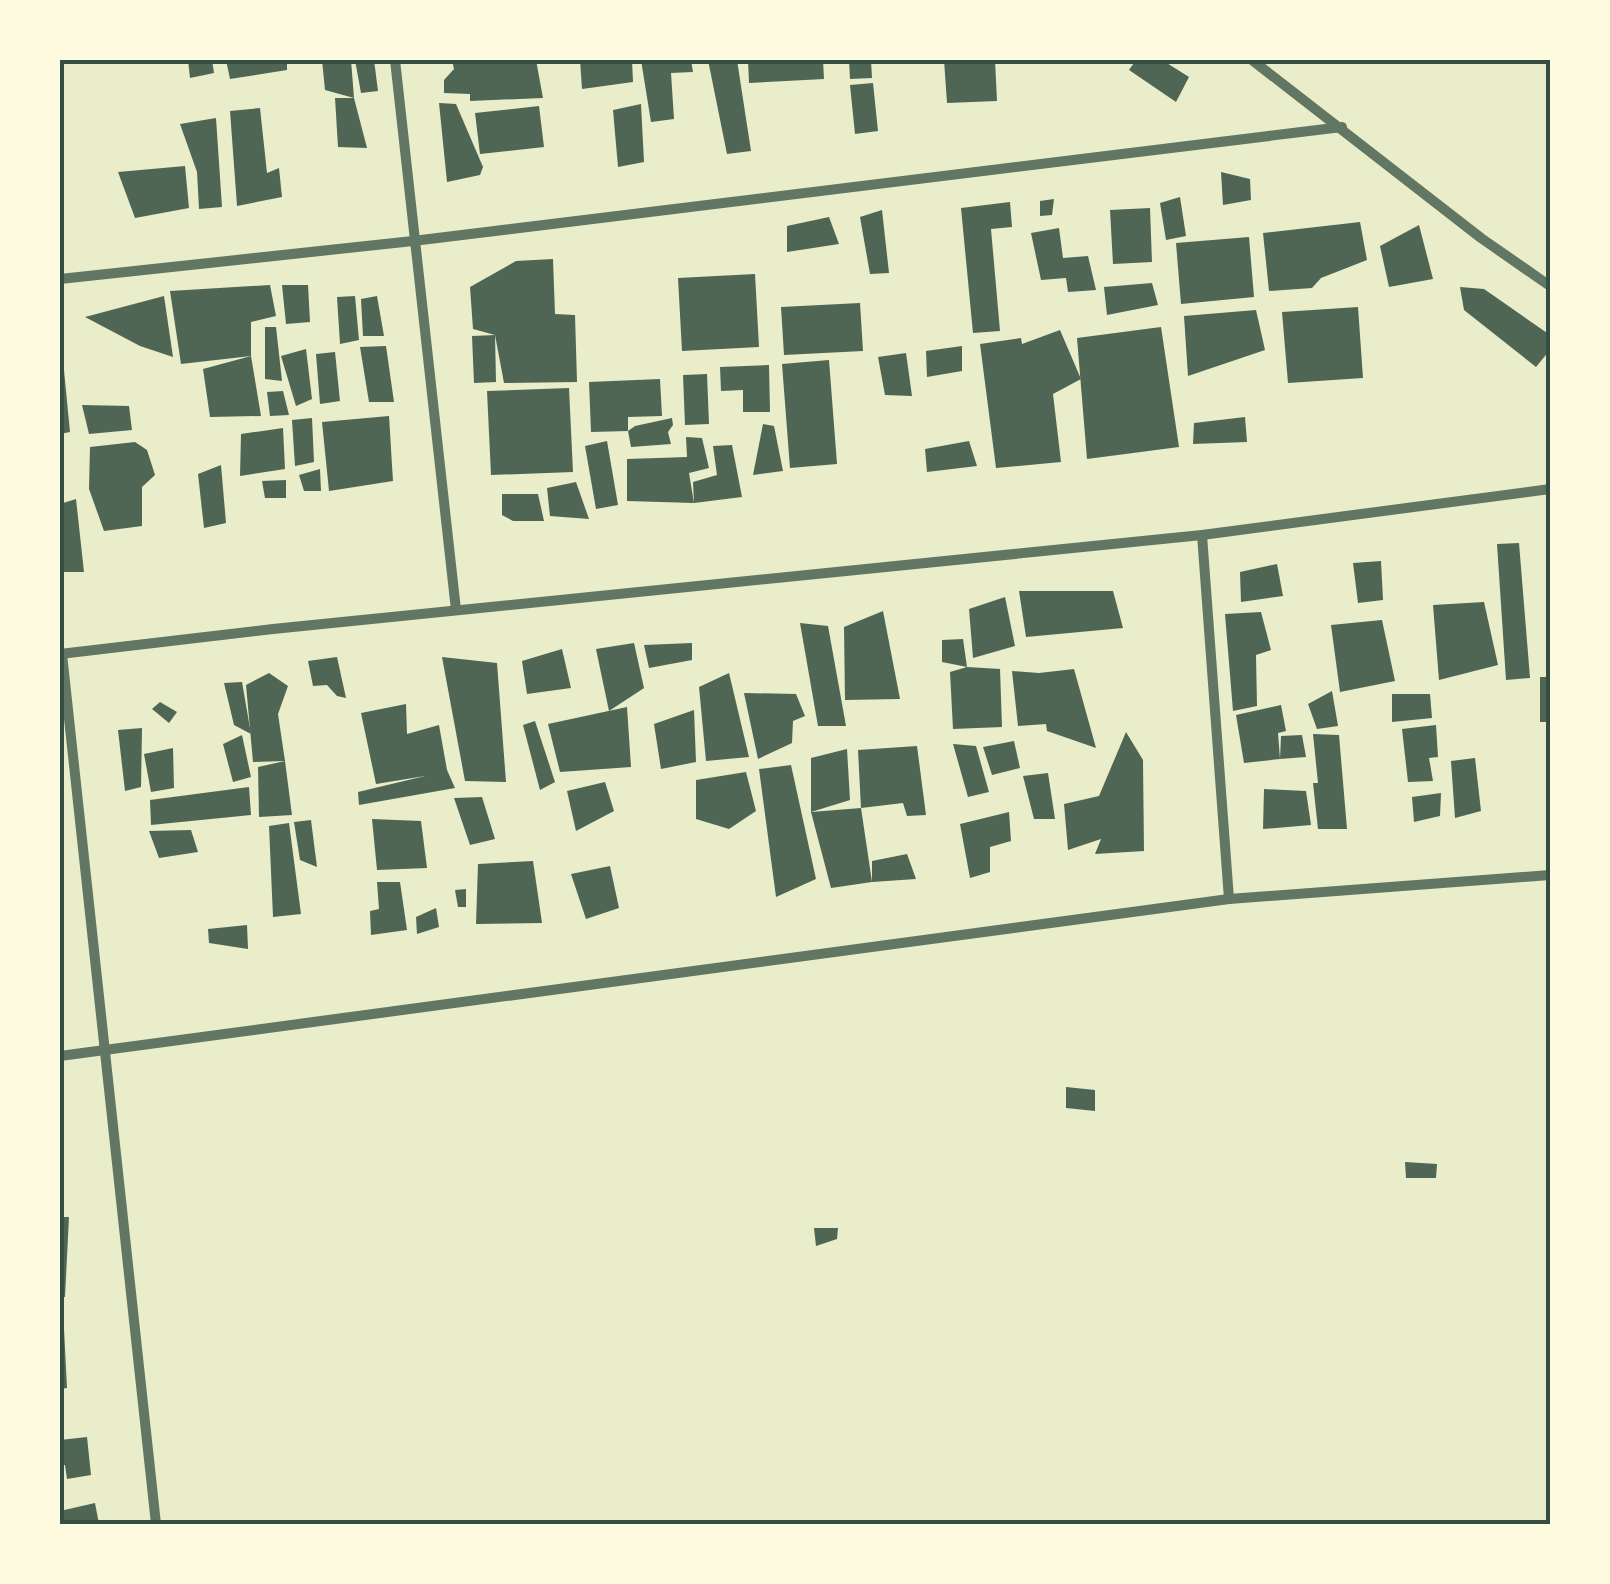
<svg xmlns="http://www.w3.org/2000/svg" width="1610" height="1584" font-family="'Exo 2',sans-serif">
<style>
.building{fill:#4f6655}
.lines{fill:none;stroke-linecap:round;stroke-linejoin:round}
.minor{stroke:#617663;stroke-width:10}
.neatline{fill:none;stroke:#344e41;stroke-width:4}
</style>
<rect width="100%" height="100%" fill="#e9edc9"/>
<g class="building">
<polygon points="188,60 212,60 214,73 190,78"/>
<polygon points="226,60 287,60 287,70 230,79"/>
<polygon points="322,60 351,60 354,98 325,90"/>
<polygon points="355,60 374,60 378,91 361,93"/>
<polygon points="452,60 536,60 543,98 470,101 470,94 444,93 444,80 454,69"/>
<polygon points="580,60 632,60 633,82 582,89"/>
<polygon points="641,60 691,60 693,72 671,73 674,119 651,122"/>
<polygon points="708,60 737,60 751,151 727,154"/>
<polygon points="748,60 823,60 824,79 749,83"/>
<polygon points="849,60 871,60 872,78 850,79"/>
<polygon points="944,60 995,60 997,101 947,103"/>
<polygon points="1136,60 1162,60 1189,77 1176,102 1129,70"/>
<polygon points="873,83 878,131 855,134 850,85"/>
<polygon points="335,98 354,98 367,148 338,147"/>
<polygon points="439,103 456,104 483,167 480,175 447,182"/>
<polygon points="641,104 644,162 618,167 613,110"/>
<polygon points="539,106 544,147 480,154 475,113"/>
<polygon points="260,108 267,173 279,168 282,197 237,206 230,111"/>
<polygon points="216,118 222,207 199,209 197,172 180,124"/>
<polygon points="185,166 189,208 135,218 118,172"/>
<polygon points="1221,172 1250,179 1251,200 1223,205"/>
<polygon points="1180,197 1186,236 1166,240 1160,203"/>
<polygon points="1054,199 1052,215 1040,216 1040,201"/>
<polygon points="1010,202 1012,227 991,229 1000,331 973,333 961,208"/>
<polygon points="1150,208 1152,262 1113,264 1110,210"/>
<polygon points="882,210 889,273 870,274 860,217"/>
<polygon points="829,217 839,244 787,252 787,226"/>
<polygon points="1360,222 1367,260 1321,278 1312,288 1269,291 1263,233"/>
<polygon points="1419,225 1433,279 1389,287 1380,246"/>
<polygon points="1059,228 1063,258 1088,256 1096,290 1068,292 1066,278 1041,280 1031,233"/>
<polygon points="1249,237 1254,297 1181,304 1176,243"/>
<polygon points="553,259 555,314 575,315 577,382 504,383 495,335 473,329 470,287 516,261"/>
<polygon points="755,274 759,347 682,351 678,278"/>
<polygon points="1152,283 1158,305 1107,315 1104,287"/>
<polygon points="270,285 276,316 251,322 251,356 181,364 170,291"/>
<polygon points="282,285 308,285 310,322 286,324"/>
<polygon points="1460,287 1484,289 1550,335 1550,350 1536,367 1464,310"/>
<polygon points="164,296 173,357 140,346 85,317"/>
<polygon points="355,296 359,340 340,344 337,297"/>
<polygon points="377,296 384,336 363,336 361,299"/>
<polygon points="860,303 863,351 784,355 781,307"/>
<polygon points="1358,307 1363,378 1288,383 1282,312"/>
<polygon points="1256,310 1265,350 1188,376 1184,316"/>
<polygon points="265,327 276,327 282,381 265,379"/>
<polygon points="1161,327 1179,447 1087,459 1077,338"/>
<polygon points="1060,330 1081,379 1053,394 1061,462 996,468 980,344 1021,338 1022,344"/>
<polygon points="495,335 496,382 474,383 472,336"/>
<polygon points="386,346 394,402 369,402 360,347"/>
<polygon points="962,346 962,371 927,377 926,351"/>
<polygon points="306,349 312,399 296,406 281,356"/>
<polygon points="335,352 340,401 320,404 316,354"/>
<polygon points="906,353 912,396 885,395 878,357"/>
<polygon points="251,356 261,416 210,417 203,369"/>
<polygon points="60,360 63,360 70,432 60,434"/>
<polygon points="829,360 837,464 790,468 782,364"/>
<polygon points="769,365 770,412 743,412 743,390 721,391 720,367"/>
<polygon points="707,374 709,424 685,425 683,375"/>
<polygon points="660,379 662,416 628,417 628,431 591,432 589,382"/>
<polygon points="569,388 573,472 491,475 487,391"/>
<polygon points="283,391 289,415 270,416 267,392"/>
<polygon points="82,405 129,406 132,430 89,434"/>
<polygon points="389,416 393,481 329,491 322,422"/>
<polygon points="1245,417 1247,442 1193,444 1194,423"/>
<polygon points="312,418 314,462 295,466 292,420"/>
<polygon points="672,418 673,425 668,432 671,444 631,447 628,431 635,426"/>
<polygon points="763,424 774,426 783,471 753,475"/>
<polygon points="283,428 285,469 240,476 241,434"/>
<polygon points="686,437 702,438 709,468 689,473 694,503 627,501 627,459 687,457"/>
<polygon points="607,441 618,505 596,509 585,446"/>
<polygon points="969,441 977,466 927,472 925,449"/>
<polygon points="135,442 147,450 155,475 142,487 142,526 104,531 89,489 90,447"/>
<polygon points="732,445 742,497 694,503 693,482 717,475 713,446"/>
<polygon points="221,465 226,523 204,528 198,474"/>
<polygon points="320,469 321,491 304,491 299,475"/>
<polygon points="286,480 286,498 265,498 262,481"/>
<polygon points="576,482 589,519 550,516 547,488"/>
<polygon points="502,494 538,494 544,521 513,521 502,515"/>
<polygon points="76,499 84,572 60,572 60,504"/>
<polygon points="1519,543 1530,678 1506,680 1497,544"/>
<polygon points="1381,561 1383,600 1358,603 1353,563"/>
<polygon points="1277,564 1283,596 1241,602 1240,572"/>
<polygon points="1019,591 1113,591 1123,628 1026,637"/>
<polygon points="1005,597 1015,646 973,658 969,609"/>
<polygon points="1484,602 1498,665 1439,680 1433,605"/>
<polygon points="883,611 900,699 845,700 844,627"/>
<polygon points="1261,612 1271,650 1256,655 1257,706 1233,711 1225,614"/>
<polygon points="1382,620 1395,681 1340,692 1331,625"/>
<polygon points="800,623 828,626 846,726 818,726"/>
<polygon points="963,639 967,667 942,662 942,640"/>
<polygon points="634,643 644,688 609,711 596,649"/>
<polygon points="692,643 692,660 649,668 644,645"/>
<polygon points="562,649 571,688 527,694 522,661"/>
<polygon points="337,657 346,698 337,696 327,685 313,686 308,661"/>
<polygon points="442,657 497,663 506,782 465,781"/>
<polygon points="967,667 1000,669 1002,727 953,729 950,672"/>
<polygon points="1074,669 1096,748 1047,731 1046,724 1018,726 1012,671 1039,673"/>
<polygon points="269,673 288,686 278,714 285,761 253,762 246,685"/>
<polygon points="729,673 749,757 706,761 699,687"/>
<rect x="1540" y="677" width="10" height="45"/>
<polygon points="242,682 251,734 234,725 224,683"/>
<polygon points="1332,691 1338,726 1317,729 1308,704"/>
<polygon points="744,693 796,694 805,716 793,721 792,743 758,759"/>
<polygon points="1392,694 1430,694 1432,718 1392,722"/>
<polygon points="160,702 177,712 169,723 152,709"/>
<polygon points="406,704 407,734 439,725 447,770 455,788 359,805 358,792 425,776 376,784 361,713"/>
<polygon points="1281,705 1286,731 1278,733 1280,759 1244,763 1236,715"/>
<polygon points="627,707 631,767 560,772 548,724"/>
<polygon points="694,710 696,762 661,769 654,724"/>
<polygon points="535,721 555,782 540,790 523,725"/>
<polygon points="1436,725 1438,757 1429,758 1433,781 1408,782 1402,729"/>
<polygon points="142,728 141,787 125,791 118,730"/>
<polygon points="1126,732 1143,760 1144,851 1095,854 1101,839 1068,850 1064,804 1099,796"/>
<polygon points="1313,734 1339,735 1347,829 1318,829 1313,783 1318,783"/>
<polygon points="242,735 251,777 233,782 223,744"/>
<polygon points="1302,735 1306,757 1280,759 1281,736"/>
<polygon points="1014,741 1020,768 992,775 983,747"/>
<polygon points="953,744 976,746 989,792 968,797"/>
<polygon points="917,746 926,815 907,816 903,803 861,808 858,750"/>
<polygon points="173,748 174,788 151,792 144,754"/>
<polygon points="847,749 850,800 811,812 811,758"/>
<polygon points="1475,758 1481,811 1455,818 1451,761"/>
<polygon points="285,761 292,815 259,817 258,767"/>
<polygon points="791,765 816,879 776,897 759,769"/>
<polygon points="746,772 756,811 729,829 696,819 696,780"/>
<polygon points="1048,773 1055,819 1034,819 1023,776"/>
<polygon points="605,782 614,811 576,831 567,791"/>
<polygon points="249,787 251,815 151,825 150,800"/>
<polygon points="1264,789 1306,791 1311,825 1263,829"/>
<polygon points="1441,793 1440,816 1414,822 1412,797"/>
<polygon points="482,797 495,839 470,845 454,798"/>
<polygon points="861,808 872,882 831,888 811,812"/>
<polygon points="1009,812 1011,841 990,847 990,872 970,878 960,824"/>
<polygon points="372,819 421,821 427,868 377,870"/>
<polygon points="311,820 317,867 300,860 294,822"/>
<polygon points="289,823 301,914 273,917 269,826"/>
<polygon points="191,830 198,852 159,858 149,831"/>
<polygon points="907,854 916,879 872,882 872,861"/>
<polygon points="533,861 542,923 476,924 478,864"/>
<polygon points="610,866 619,908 586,919 571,874"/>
<polygon points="377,882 400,882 407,930 371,935 370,911 379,909"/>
<polygon points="466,889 466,907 458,907 455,890"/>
<polygon points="436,908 439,927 417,934 416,917"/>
<polygon points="247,925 248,949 209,943 208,929"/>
<polygon points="1066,1087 1095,1090 1095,1111 1066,1108"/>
<polygon points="1405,1162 1437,1164 1436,1178 1406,1178"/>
<polygon points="60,1217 69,1217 65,1297 60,1297"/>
<polygon points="814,1228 838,1228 837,1239 816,1246"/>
<polygon points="60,1329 64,1329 67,1388 60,1389"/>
<polygon points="87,1437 91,1475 67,1479 65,1465 60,1466 60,1440"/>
<polygon points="95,1503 99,1524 60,1524 60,1511"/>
</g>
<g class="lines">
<g class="minor">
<polyline points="395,60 456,610"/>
<polyline points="1252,60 1481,238 1550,286"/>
<polyline points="60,279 413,241 1342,127"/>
<polyline points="1202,535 1229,899"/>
<polyline points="60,654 273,629 1202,535 1550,489"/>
<polyline points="62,654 156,1524"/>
<polyline points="60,1056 1229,899 1550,875"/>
</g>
</g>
<rect width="1610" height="1584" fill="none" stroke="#fefae0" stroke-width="125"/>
<rect x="62" y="62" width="1486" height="1460" class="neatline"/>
</svg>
